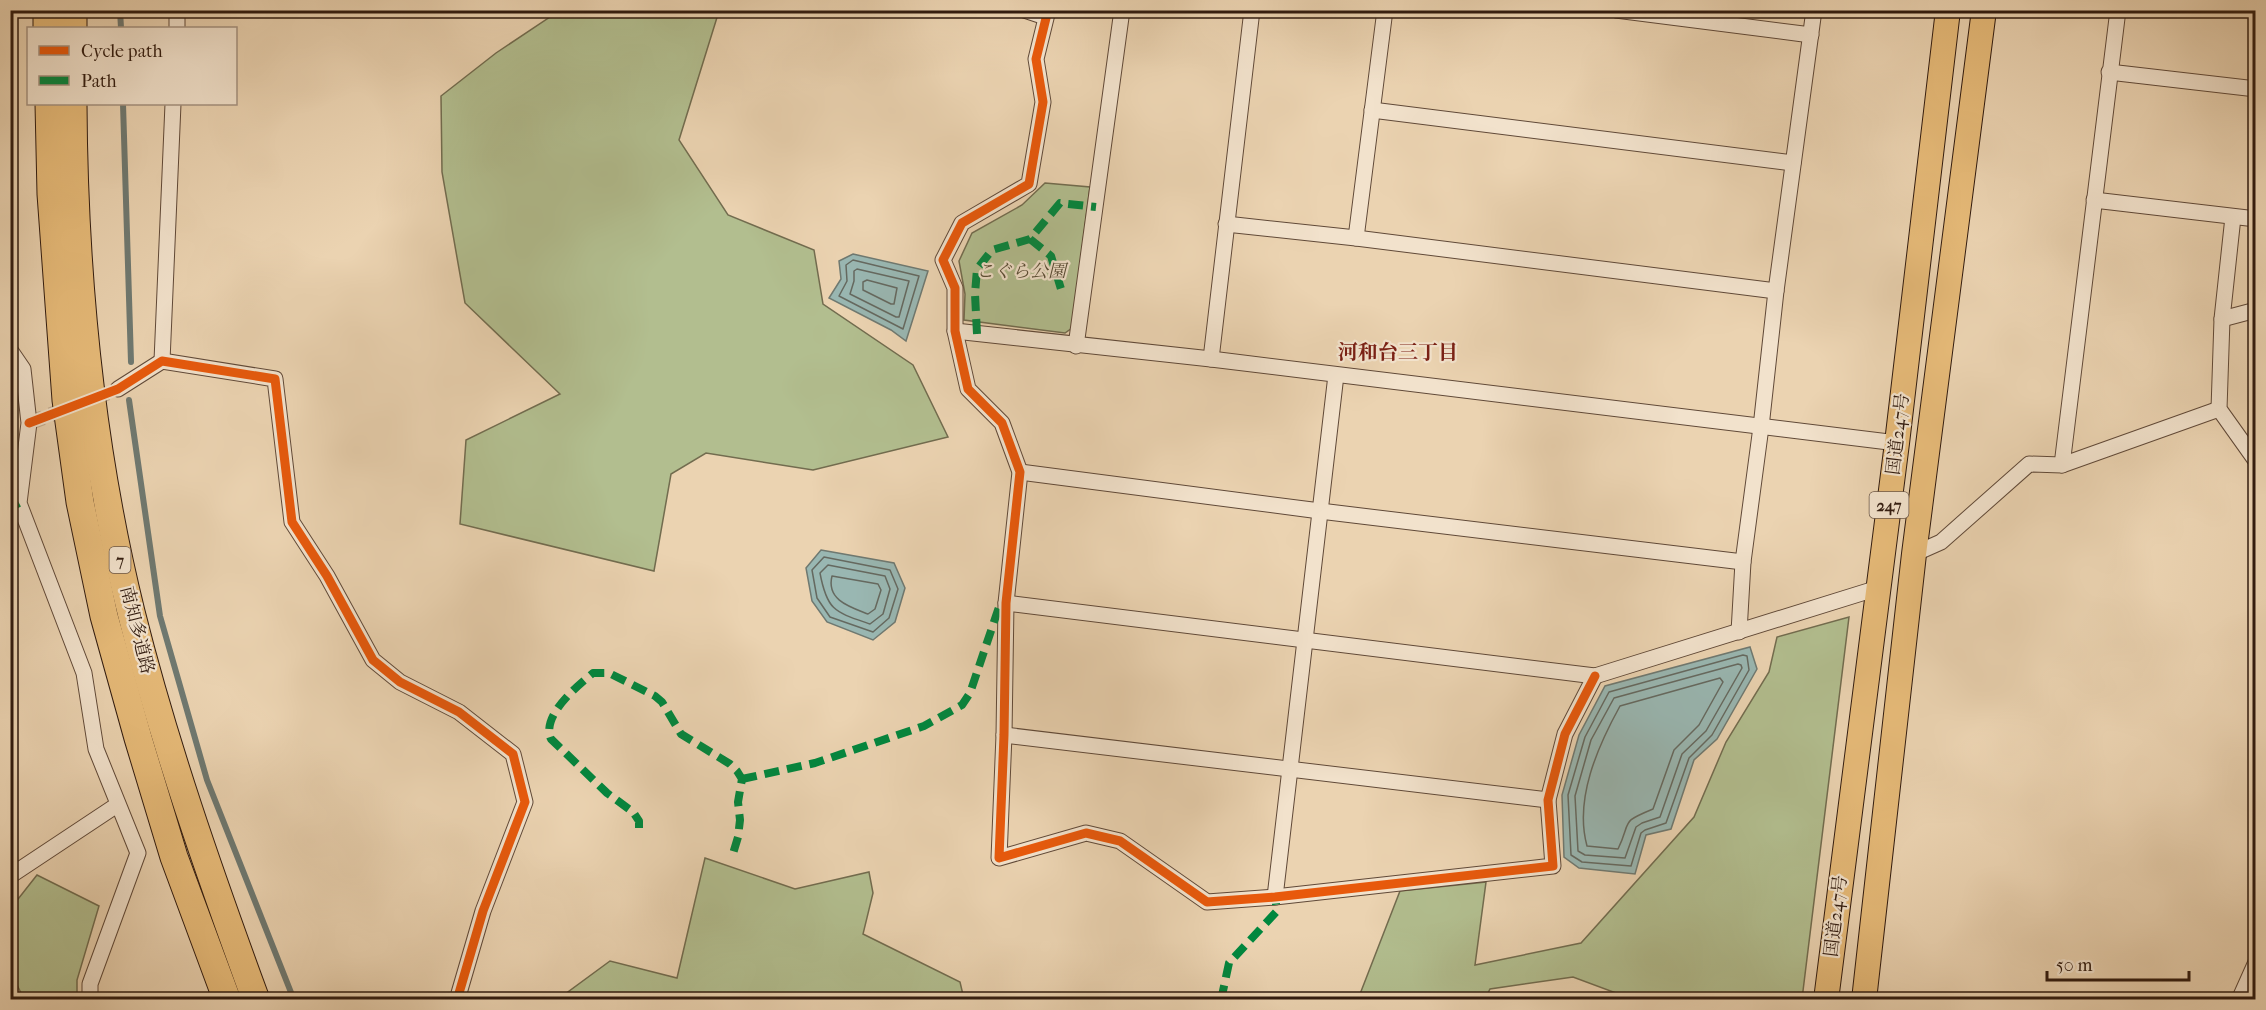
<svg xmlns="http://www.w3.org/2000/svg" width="2266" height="1010" font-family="'IM FELL French Canon','Noto Serif JP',serif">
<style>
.green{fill:#b2be8f;stroke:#726c4f;stroke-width:1.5}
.water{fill:#99b7b2;stroke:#6f7971;stroke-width:1.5}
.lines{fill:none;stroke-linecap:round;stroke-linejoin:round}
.shore{stroke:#656960;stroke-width:1.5}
.stream{stroke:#6f7971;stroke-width:6}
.minor-tunnel{stroke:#c6ae91;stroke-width:15;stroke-dasharray:15 8;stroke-linecap:butt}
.minor-casing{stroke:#604938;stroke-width:17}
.trunk-casing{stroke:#311b0f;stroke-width:26}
.motorway-casing{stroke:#311b0f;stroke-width:29}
.minor{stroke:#f2e2cc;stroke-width:15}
.trunk{stroke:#e6ba78;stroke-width:24}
.motorway{stroke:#e6ba78;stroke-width:27}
.quiet{stroke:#00873e;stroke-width:8;stroke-dasharray:15 8;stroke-linecap:butt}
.cycleway-casing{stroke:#f2e2cc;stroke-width:13}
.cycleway{stroke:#e8590c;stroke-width:9}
.labels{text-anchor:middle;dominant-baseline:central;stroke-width:4.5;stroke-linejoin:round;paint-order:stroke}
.shield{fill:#f2e2cc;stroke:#6b5748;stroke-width:1.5}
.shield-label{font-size:16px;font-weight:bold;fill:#311b0f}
.park-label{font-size:18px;font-style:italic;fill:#584c35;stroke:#f2e2cc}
.street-label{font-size:18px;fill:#311b0f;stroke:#f2e2cc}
.neighbourhood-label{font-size:20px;font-weight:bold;fill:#7a1f14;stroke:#f2e2cc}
</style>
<rect width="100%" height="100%" fill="#ebd3b1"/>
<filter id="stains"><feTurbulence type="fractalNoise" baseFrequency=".00333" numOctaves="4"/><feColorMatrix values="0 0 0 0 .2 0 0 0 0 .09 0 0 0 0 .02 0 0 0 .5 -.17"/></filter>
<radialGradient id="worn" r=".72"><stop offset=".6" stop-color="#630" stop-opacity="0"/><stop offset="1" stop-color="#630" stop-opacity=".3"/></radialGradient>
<g class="green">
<polygon points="559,11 719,11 679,140 728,215 814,250 823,304 913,365 948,437 813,470 706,453 671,474 654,571 460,524 466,440 560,394 465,303 442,172 441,96 496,53"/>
<polygon points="1045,183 1090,187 1072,328 1065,333 964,320 965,294 959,261 972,233 1022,205"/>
<polygon points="1849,617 1802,999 1632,999 1573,977 1490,989 1485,999 1300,999 1299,993 1360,994 1400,891 1486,882 1475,965 1581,943 1694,817 1726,742 1769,672 1777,637"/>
<polygon points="705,858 795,889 869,872 873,893 863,934 960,982 964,999 530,999 565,994 610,961 677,978"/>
<polygon points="37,875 99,906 77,980 77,999 11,999 21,993 11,973 11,908"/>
</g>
<g class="water">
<polygon points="853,254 928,271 906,341 891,330 829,298 841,279 839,261"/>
<polygon points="821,550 894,563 905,588 895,622 873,640 827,622 812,601 806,568"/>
<polygon points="1750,647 1757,669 1717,739 1694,760 1671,829 1646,835 1635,874 1579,868 1564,857 1562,795 1579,735 1605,686"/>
</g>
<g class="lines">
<g class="shore">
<polygon points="853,260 919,276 903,329 839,296 847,281 846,265"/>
<polygon points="857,269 909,281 899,317 896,317 850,294 854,281 854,271"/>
<polygon points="867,280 897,288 894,304 891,304 863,290 863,282"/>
<polygon points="824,557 890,570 898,589 889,618 873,632 830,617 817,598 812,570"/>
<path d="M828,565L885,576L890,589L883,614L870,624C835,612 827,611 820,573Z"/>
<path d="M832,576L878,584L881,590L875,609L868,614C850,607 826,600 832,576Z"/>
<polygon points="1743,655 1747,656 1749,670 1712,735 1689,758 1666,823 1645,830 1641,833 1631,866 1582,862 1571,855 1568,795 1585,737 1609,692"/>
<polygon points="1738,664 1741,665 1742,668 1706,731 1682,754 1660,817 1642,823 1636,827 1625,858 1585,855 1578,851 1575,796 1591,740 1614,698"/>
<path d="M1720,678L1723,682L1699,725L1674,750L1653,809C1619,823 1632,820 1618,849L1587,846C1574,799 1598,746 1620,706Z"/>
</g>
<g class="stream">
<polyline points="120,10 121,28"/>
<polyline points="123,104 131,362"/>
<polyline points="129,400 160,616 207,780 294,1000"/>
</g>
<polyline class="minor-tunnel" points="29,423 118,389"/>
<defs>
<g id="minor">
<polyline points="1024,10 1045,17"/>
<polyline points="1048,10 1036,59 1043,102 1029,184 962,223 943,260 955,288 955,331 968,389 1002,423 1020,472 1006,603 1004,735 999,858 1086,833 1120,841 1207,902 1275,897 1553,866 1548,800 1565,734 1595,676"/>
<polyline points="1616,10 1811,35"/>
<polyline points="177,28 177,10"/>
<polyline points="2109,72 2256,89"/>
<polyline points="1372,110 1793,163"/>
<polyline points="2094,200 2256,219"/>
<polyline points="2233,217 2222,319 2219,409 2256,461"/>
<polyline points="1226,224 1356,238 1776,291"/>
<polyline points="1356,238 1385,10"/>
<polyline points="2222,319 2256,310"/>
<polyline points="955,331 1211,359 1897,443"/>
<polyline points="1076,346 1122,10"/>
<polyline points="10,350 23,369 29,423 19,503 84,673 96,749 138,853 90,984 90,1000"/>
<polyline points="1211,359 1252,10"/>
<polyline points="162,361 173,104"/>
<polyline points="118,389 162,361 275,379 292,522 327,576 373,660 400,682 459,712 513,754 525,802 483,911 457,1000"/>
<polyline points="2062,465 2118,10"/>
<polyline points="1020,472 1320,511 1743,562"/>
<polyline points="1914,554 1941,542 2029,464 2062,465 2219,409"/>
<polyline points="1006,603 1595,676 1878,588"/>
<polyline points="1739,632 1743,562 1761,427 1776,291 1814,10"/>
<polyline points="1004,735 1548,800"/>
<polyline points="10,876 117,805"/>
<polyline points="1275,897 1336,375"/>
<polyline points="2239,1000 2256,962"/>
</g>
<g id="trunk">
<polyline points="1826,1000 1897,443 1948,10"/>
<polyline points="1864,1000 1914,554 1984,10"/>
</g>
<g id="motorway">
<polyline points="47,10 47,28"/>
<polyline points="73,10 73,28"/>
<polyline points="49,104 51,194 66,400 80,502 104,616 138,738 174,857 227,1000"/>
<path d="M73,104C74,274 90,446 131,612C164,744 209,872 256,1000"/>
</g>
</defs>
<use href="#minor" class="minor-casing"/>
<use href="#trunk" class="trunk-casing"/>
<use href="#motorway" class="motorway-casing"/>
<use href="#minor" class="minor"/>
<use href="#trunk" class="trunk"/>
<use href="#motorway" class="motorway"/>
<g class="quiet">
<polyline points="1030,239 1051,256 1061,289"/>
<polyline points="977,334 975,294 977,269 992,250 1030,239 1060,203 1096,207"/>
<polyline points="10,508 19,503"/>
<polyline points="742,779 815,763 924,726 962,705 970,693 998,610 1000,605 1004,604"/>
<path d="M639,828V821L633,812L607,793L551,739C541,716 576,687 593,673H609L655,696L662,702L681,734L730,764L737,771L742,779L738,802L740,820L738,837L732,857"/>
<polyline points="1221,1000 1229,963 1277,911 1275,897"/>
</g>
<defs>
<g id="cycleway">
<polyline points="1048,10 1036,59 1043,102 1029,184 962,223 943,260 955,288 955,331 968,389 1002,423 1020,472 1006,603 1004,735 999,858 1086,833 1120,841 1207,902 1275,897 1553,866 1548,800 1565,734 1595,676"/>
<polyline points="29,423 118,389 162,361 275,379 292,522 327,576 373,660 400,682 459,712 513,754 525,802 483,911 457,1000"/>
</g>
</defs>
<use href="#cycleway" class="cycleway-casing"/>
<use href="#cycleway" class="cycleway"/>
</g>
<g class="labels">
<g class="shield">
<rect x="1869.5" y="492" width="39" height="26" rx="4.5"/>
<rect x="109.5" y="547" width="21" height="26" rx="4.5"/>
</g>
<g class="shield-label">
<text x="1889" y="505">247</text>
<text x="120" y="560">7</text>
</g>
<g class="park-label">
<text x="1021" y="271">こぐら公園</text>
</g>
<g class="street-label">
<text transform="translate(1898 434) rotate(-83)">国道247号</text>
<text transform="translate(137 630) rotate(76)">南知多道路</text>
<text transform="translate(1836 916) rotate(-83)">国道247号</text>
</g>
<g class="neighbourhood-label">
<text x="1398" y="352">河和台三丁目</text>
</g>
</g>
<rect width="2266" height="1010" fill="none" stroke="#ebd3b1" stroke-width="36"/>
<rect x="12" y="12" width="2242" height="986" fill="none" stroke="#311b0f" stroke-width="3"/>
<rect x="18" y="18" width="2230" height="974" fill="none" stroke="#311b0f" stroke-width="1.5"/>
<rect x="27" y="27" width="210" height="78" fill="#f2e2cc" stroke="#a59280" stroke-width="1.5"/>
<rect x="39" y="46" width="30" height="9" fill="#e8590c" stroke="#a59280" stroke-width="1.5"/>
<text x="81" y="57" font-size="18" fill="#311b0f">Cycle path</text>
<rect x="39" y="76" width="30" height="9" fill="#00873e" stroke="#a59280" stroke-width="1.5"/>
<text x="81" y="87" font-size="18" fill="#311b0f">Path</text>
<path d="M2047 971v9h142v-9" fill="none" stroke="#311b0f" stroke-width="3"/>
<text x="2056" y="971" font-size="18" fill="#311b0f" stroke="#f2e2cc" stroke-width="4.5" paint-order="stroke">50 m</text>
<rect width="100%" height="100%" filter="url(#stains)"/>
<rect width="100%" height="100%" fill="url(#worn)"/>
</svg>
